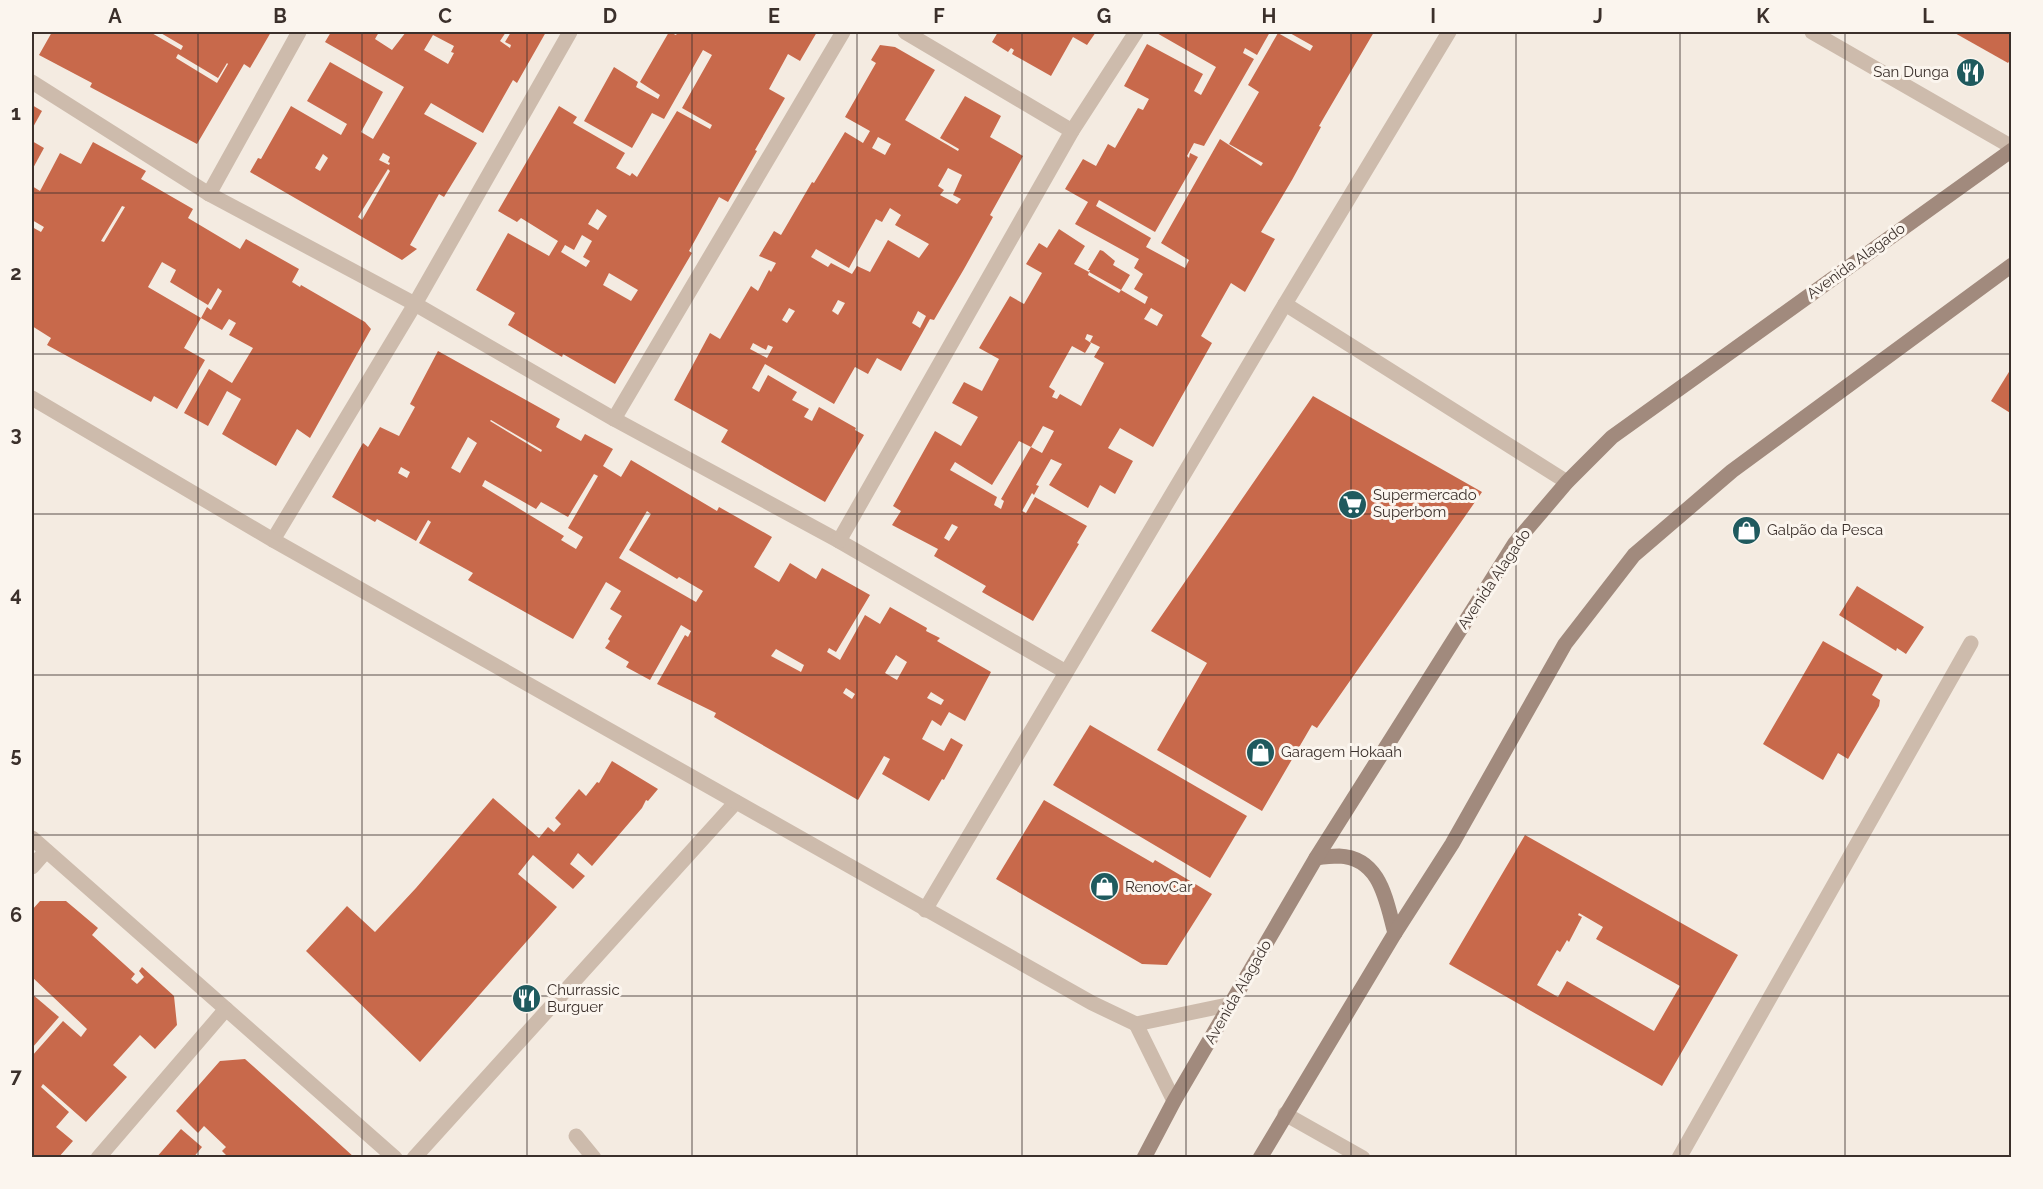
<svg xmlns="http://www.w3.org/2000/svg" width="2043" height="1189" font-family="Raleway,sans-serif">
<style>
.building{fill:#c8694b;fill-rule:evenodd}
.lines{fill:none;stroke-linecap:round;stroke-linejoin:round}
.minor{stroke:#cdbbac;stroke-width:15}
.tertiary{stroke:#cdbbac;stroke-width:15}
.secondary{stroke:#a18a7d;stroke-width:15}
.grid{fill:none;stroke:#3b302b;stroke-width:1.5;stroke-opacity:0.55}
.labels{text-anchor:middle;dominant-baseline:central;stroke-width:6;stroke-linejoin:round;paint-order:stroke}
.poi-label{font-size:15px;fill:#3b302b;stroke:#fbf5ee;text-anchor:start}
.street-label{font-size:15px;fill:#3b302b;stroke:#fbf5ee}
.neatline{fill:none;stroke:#3b302b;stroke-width:2}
.grid-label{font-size:20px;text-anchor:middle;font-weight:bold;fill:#3b302b}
</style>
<rect width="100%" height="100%" fill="#f4ebe1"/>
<g class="building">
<path d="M52,32H116L121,34L122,32H150L181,50L183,46L159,32H271L250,68L244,64L197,144L90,87L92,83L39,55ZM178,54L218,78L227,63L228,64L217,83L176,58Z"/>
<path d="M331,32H379L375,39L392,50L406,32H506L500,41L510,48L511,45L505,42L511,32H546L517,83L513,80L483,133L431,103L424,114L477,143L444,197L439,194L410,245L417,249L402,260L250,172L258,158L261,159L291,106L341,135L347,124L307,101L330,62L383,92L361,132L373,139L404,87L325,42ZM433,35L454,46L451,52L454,53L448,64L424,50ZM383,153L390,157L388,162L390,163L389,165L379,160ZM323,154L328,158L320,171L315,168ZM388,169L390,171L362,220L358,217Z"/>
<path d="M669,32L676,35L678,32H742L746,34L748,32H817L800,61L788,54L769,89L785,98L755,150L757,151L728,202L719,197L689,251L692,253L615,384L563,354L562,357L508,325L515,313L476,290L508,233L549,256L558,241L521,218L517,222L498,211L559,106L577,117L573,123L625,153L616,168L630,176L632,173L637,177L677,111L710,129L712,125L682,108L712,55L703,50L664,119L652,113L632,148L584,121L614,67L638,82L636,87L658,99L660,95L640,82ZM597,209L607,216L598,230L588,224ZM582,235L592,241L583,257L590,261L586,267L561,252L565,245L574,250ZM609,273L638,290L631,301L603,285Z"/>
<polygon points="998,32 1096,32 1087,45 1073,37 1051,76 1012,54 1014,50 1011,48 1008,52 992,42"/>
<path d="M1155,32H1270L1257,55L1245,48L1243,53L1254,59L1204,146L1194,143L1187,156L1189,158L1190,153L1198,157L1155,232L1099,200L1096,206L1151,238L1146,247L1185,268L1189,260L1161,243L1220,139L1261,166L1263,163L1229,144L1259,92L1248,85L1278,33L1310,51L1313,46L1288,32H1374L1319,126L1321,127L1292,180L1261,232L1275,239L1245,292L1231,283L1201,336L1212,343L1153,447L1120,428L1108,448L1133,461L1115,494L1100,485L1088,508L1049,485L1062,464L1051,459L1036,485L1039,486L1034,495L1032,493L1022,511L1026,513L1035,497L1087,526L1077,543L1079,544L1033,621L982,592L986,586L934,556L938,549L892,525L901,511L893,506L935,431L961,446L978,417L952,403L964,382L982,391L999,359L979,348L1010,296L1024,304L1042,273L1026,264L1039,243L1047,248L1059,229L1085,246L1074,264L1089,272L1090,270H1088L1100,250L1103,251L1115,261L1113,265L1130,275L1121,290L1089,272L1088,275L1119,293L1121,290L1145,304L1148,297L1134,289L1143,274L1134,268L1139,259L1075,224L1088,202L1065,189L1083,159L1096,166L1108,144L1115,148L1138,108L1143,110L1149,99L1124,86L1147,44L1203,74L1194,91L1201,95L1216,67ZM1151,308L1163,315L1157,326L1144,319ZM1087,334L1093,336L1090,342L1100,347L1094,357L1104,363L1081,406L1060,394L1057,399L1052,397L1055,391L1049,387L1072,346L1085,353L1091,343L1085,339ZM1043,426L1054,431L1042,453L1031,447ZM1019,441L1031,447L1001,499L1004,501L1001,509L994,505L997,497L950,470L955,462L992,485ZM952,524L958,527L949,541L944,538Z"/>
<polygon points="1953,32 2012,32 2012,57 2008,63"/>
<path d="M880,45L895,47L935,70L905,120L958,151L959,149L940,138L965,96L1001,116L990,137L1023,156L990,215L993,217L964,269L934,320L930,319L901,371L877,358L868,374L855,367L834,404L765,364L752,388L759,392L768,375L797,392L792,400L809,409L804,417L812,421L819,407L856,428L855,430L864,435L825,502L721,442L728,430L674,400L710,333L720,339L751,286L758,291L769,270L771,272L776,263L759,256L774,231L781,235L812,182L814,183L845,132L863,143L870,131L845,117L876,63L871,60ZM878,137L891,144L885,155L872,148ZM948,168L962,175L953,195L961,199L957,204L940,195L944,190L938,186ZM890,208L901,215L895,225L929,244L919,258L888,240L870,272L857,266L852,274L831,263L828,267L811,257L816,249L849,268L876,219L882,222ZM838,300L845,303L838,315L832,311ZM789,308L795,311L787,323L782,320ZM918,311L926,316L920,328L912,323ZM753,343L766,350L768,345L773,347L767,358L750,349Z"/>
<polygon points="32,105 42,111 32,129"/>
<polygon points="32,141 44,148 32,170"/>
<path d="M93,142L146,171L141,179L193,209L188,218L240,249L246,239L299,269L292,282L300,287L301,285L365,322L371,329L310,438L297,429L276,466L222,434L241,399L227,391L208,426L184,413L209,369L232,383L253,348L229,335L236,323L229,319L222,330L201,318L207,307L211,310L222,291L218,288L208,305L170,282L176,270L162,262L148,287L201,318L184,348L205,360L177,409L154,396L151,402L47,345L51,338L32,326V227L41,232L44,227L32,220V186L40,191L60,153L81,164ZM122,206L125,207L104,242L101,241Z"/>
<path d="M438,351L560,419L556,427L581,441L585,434L613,449L603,466L621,477L631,460L717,511L719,507L772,537L754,567L779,582L790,563L816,579L822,568L870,595L836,652L829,648L827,652L840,660L865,615L880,624L890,607L927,628L926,631L940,638L937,641L991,672L965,721L949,712L941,726L932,720L922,739L944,751L951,738L963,745L944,780L942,779L929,801L882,774L890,759L884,756L858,800L714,717L716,713L657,684L685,635L688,637L691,631L681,625L650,680L626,667L629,662L605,648L610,641L608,639L622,616L610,609L621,591L606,582L573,639L468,580L473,573L419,543L431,522L428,520L416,541L377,519L375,522L332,497L363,443L368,447L380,427L399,436L415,407L410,404ZM491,420L542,450L541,452L490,421ZM468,437L477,443L460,473L451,468ZM401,467L410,472L407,478L398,473ZM594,474L598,476L568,528L583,537L576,549L561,540L564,536L482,486L485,480L536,509L541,502L568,517ZM647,511L651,514L629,550L677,579L679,577L703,591L696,602L619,558ZM776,649L804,665L801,672L771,656ZM896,655L907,662L897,680L885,673ZM846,688L855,694L852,699L843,693ZM931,692L944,700L941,705L927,698Z"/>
<polygon points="2012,367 2012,414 1991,401"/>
<polygon points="1313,396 1482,492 1317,728 1312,725 1262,811 1157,750 1207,663 1151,631"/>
<polygon points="1857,586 1924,627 1906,654 1897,648 1896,651 1839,615"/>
<polygon points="1823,641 1883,675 1872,695 1880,700 1879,706 1848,759 1838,753 1823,780 1763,744"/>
<polygon points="1090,725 1247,816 1210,878 1053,785"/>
<polygon points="612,761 658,789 648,801 646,800 642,808 592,866 578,853 570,864 585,876 573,889 533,855 518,874 557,907 420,1062 306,951 347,906 375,932 416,888 493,798 539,838 548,827 554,832 561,824 555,818 579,789 586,796 597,782 599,783"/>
<polygon points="1044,800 1153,863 1155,860 1212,894 1167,965 1142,964 996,879"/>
<path d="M1525,835L1738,955L1662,1086L1449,964ZM1579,913L1603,927L1596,939L1680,986L1654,1031L1567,981L1558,997L1537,985L1557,950L1560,952L1567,940L1569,942L1582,917L1578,915Z"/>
<polygon points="40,901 66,901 98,928 92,935 135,974 131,979 137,984 144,977 139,971 142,967 174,996 177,1025 155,1049 140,1035 113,1065 127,1077 86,1122 43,1084 41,1087 69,1112 56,1127 73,1141 58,1158 32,1158 32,1056 63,1021 81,1037 87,1029 32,977 32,910"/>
<polygon points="32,994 59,1017 32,1048"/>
<polygon points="245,1059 322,1128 355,1158 229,1158 222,1151 226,1147 204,1126 198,1133 176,1111 220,1061"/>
<polygon points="181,1129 202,1147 193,1158 156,1158"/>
</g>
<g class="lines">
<g class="minor">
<polyline points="905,32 1072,131"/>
<polyline points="1812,32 2012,147"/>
<polyline points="32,82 209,194 415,304 614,419 839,541 1066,672"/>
<polyline points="209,194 299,32"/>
<polyline points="1285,304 1567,482"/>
<polyline points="614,419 843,32"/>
<polyline points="273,540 415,304 570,32"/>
<polyline points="839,541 1072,131 1136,32"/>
<polyline points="32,838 395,1158"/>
<polyline points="32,867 46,851"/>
<polyline points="925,910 1285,304 1449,32"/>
<polyline points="1285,1114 1363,1158"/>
<polyline points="576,1136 594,1158"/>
<polyline points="98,1158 226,1009"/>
<polyline points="414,1158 736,802"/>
<polyline points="1679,1158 1971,643"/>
</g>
<g class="tertiary">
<polyline points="32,398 273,540 1092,1003 1136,1024 1232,1004"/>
<polyline points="1136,1024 1174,1101"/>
</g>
<g class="secondary">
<path d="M1316,858C1323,857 1331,856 1339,856C1381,858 1386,901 1395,933"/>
<polyline points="1144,1158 1174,1101 1316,858 1515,543 1567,482 1612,437 2012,150"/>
<polyline points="1260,1158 1395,933 1452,844 1565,644 1634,555 1732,471 2012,265"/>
</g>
</g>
<path class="grid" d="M198,32V1158M362,32V1158M527,32V1158M692,32V1158M857,32V1158M1022,32V1158M1186,32V1158M1351,32V1158M1516,32V1158M1680,32V1158M1845,32V1158M32,193H2012M32,354H2012M32,514H2012M32,675H2012M32,835H2012M32,996H2012"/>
<defs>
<symbol id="restaurant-disc" viewBox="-11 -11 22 22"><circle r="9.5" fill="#1f5a5e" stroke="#fbf5ee"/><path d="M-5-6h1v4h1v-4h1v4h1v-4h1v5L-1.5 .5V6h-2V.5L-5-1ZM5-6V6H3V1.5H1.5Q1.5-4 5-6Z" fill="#fff"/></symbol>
<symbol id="supermarket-disc" viewBox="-11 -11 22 22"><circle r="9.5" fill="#1f5a5e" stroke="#fbf5ee"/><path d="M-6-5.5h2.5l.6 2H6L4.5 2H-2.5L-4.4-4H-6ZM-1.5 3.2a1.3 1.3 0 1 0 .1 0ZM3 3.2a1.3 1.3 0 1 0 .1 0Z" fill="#fff"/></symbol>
<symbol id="shop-disc" viewBox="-11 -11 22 22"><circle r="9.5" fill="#1f5a5e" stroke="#fbf5ee"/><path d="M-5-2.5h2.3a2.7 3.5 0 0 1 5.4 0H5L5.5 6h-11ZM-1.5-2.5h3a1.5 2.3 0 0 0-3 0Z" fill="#fff"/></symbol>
</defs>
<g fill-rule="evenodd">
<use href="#restaurant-disc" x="1954" y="56" width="33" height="33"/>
<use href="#supermarket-disc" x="1336" y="488" width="33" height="33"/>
<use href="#shop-disc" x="1730" y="514" width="33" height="33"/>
<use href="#shop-disc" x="1244" y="736" width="33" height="33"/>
<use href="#shop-disc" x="1088" y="870" width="33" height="33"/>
<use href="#restaurant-disc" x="510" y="982" width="33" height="33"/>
</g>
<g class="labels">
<g class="poi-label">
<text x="1949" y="72" text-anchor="end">San Dunga</text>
<text x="1373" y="495">Supermercado<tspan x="1373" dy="17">Superbom</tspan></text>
<text x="1767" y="530">Galpão da Pesca</text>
<text x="1281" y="752">Garagem Hokaah</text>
<text x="1125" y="887">RenovCar</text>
<text x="547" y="990">Churrassic<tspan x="547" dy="17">Burguer</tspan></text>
</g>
<g class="street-label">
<text transform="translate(1856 261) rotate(-36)">Avenida Alagado</text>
<text transform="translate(1494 579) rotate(-56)">Avenida Alagado</text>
<text transform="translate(1238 992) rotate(-60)">Avenida Alagado</text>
</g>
</g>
<rect width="2043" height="1189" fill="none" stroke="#fbf5ee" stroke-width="66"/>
<rect x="33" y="33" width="1977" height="1123" class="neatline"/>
<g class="grid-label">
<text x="115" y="23">A</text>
<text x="280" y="23">B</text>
<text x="445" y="23">C</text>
<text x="610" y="23">D</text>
<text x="774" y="23">E</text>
<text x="939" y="23">F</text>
<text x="1104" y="23">G</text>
<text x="1269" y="23">H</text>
<text x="1433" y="23">I</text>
<text x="1598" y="23">J</text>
<text x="1763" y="23">K</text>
<text x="1928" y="23">L</text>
<text x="16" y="120">1</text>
<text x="16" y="280">2</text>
<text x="16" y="441">3</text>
<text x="16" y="601">4</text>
<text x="16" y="762">5</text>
<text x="16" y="922">6</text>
<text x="16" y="1083">7</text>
</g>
</svg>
